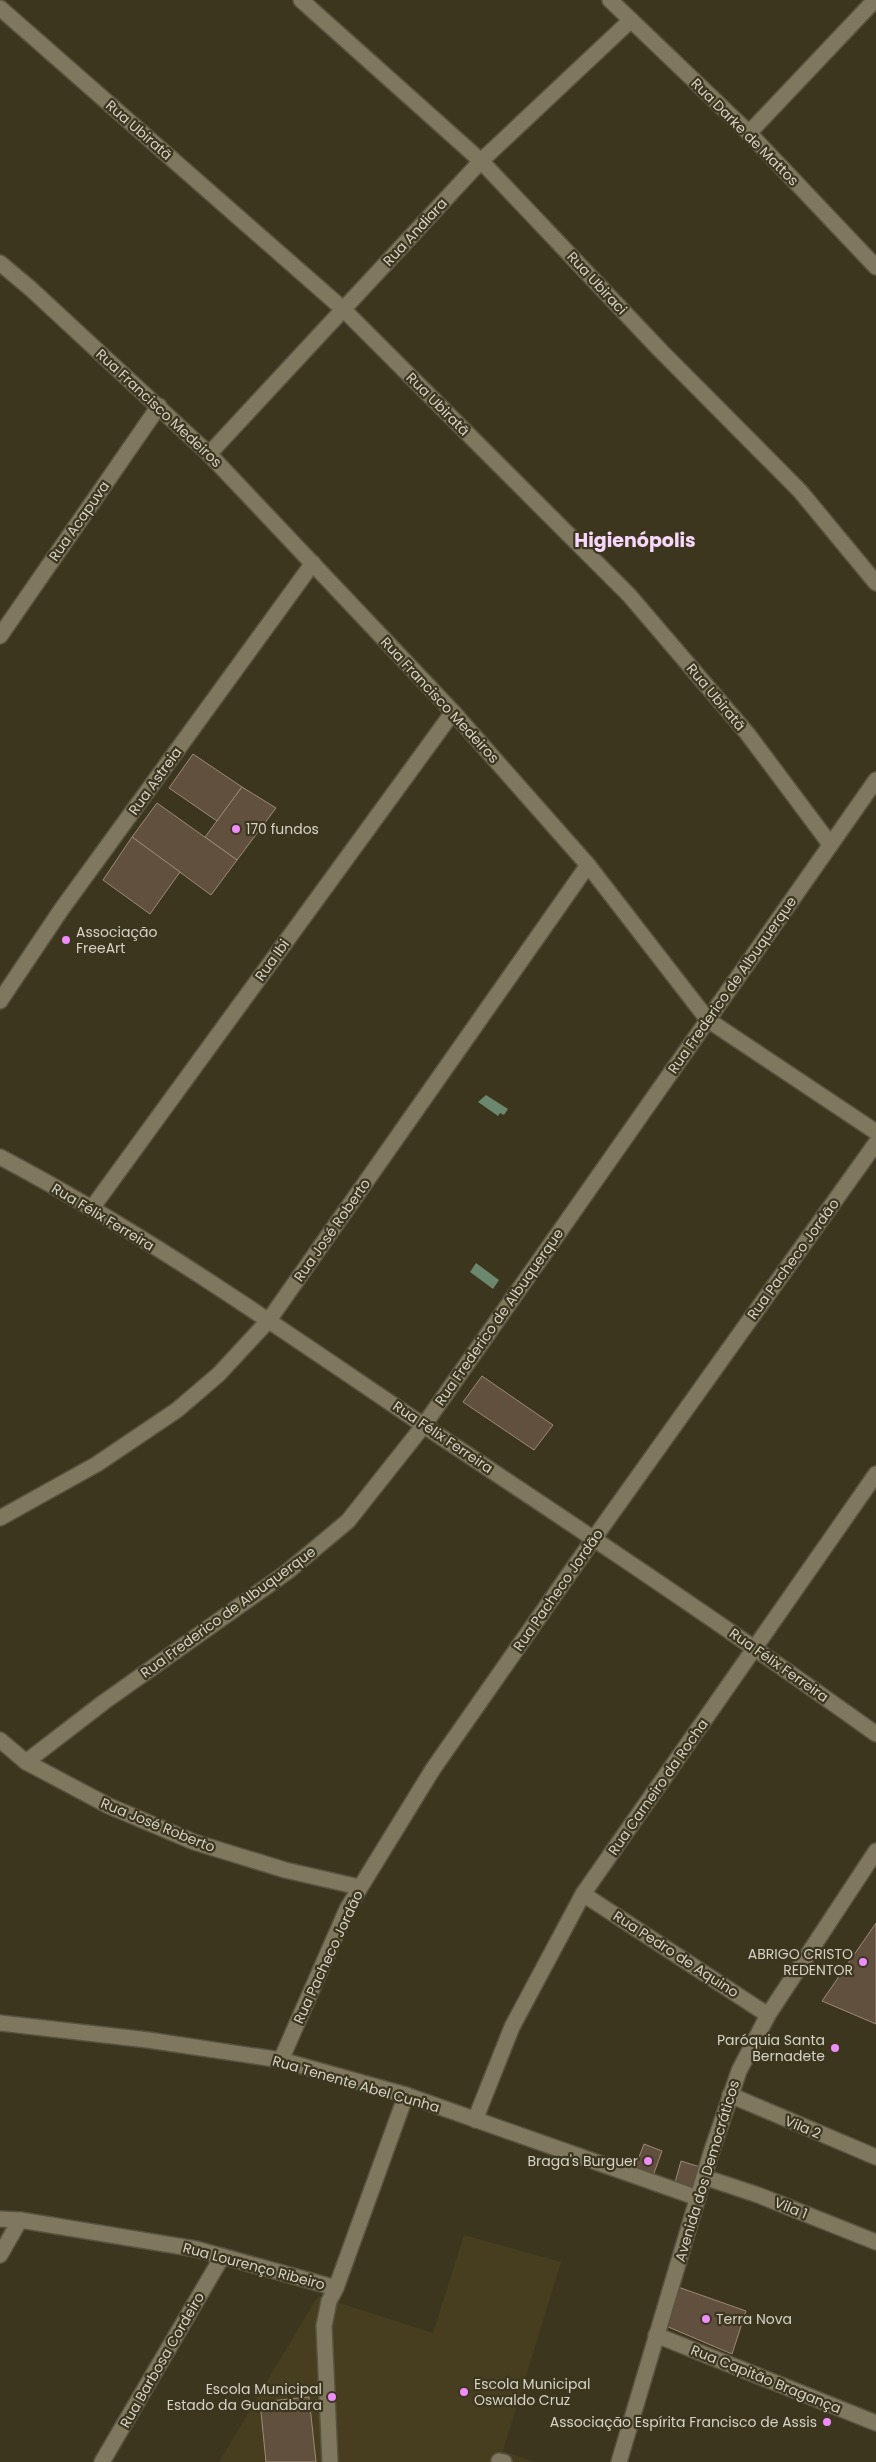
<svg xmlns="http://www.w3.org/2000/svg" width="876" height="2462" font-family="Poppins,sans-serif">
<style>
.built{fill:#473e20}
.water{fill:#6b876d}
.building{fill:#62503e;stroke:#9d8a75}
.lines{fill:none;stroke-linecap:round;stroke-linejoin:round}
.minor-casing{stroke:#585340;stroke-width:18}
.minor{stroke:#7f785f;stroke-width:15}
.poi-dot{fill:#ee8cf8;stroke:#3c361f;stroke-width:2}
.labels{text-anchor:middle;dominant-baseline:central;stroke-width:4.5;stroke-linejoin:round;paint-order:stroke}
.street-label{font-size:14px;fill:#d5d1c4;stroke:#3c361f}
.poi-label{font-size:14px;fill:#d5d1c4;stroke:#3c361f;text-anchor:end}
.district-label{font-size:19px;font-weight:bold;fill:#f9d7fc;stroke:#3c361f}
</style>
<rect width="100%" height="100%" fill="#3c361f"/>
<polygon class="built" points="464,2235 561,2262 503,2451 535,2462 219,2462 318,2296 433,2333"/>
<g class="water">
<polygon points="486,1095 508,1109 504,1115 500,1113 498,1116 478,1102"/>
<polygon points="476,1263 499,1280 493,1289 470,1272"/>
</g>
<g class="building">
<polygon points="193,754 242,787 217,821 169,788"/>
<polygon points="242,787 276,808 237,860 205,837"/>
<polygon points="157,803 237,860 211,895 132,837"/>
<polygon points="132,837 180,872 150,914 103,880"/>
<polygon points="482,1376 553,1425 534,1450 463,1402"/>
<polygon points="876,1923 876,2024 822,2001"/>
<polygon points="644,2144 662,2151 653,2176 634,2170"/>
<polygon points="681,2161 700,2167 693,2191 674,2186"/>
<polygon points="678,2287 746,2311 732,2354 666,2326"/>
<polygon points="309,2397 316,2462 266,2462 260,2402"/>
</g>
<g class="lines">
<defs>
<g id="minor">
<polyline points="301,0 481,161 660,350 800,491 876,583"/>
<polyline points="610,0 749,133 876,267"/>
<polyline points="0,8 343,309 629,595 747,733 830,844"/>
<polyline points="749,133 875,0"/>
<polyline points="0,263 31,289 209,454 453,712 588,865 708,1020 876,1132"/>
<polyline points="209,454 481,161 631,20"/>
<polyline points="0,636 159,406"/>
<polyline points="0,1001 61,910 313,563"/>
<path d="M0,1157C148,1235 285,1332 423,1425C575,1526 727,1627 876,1734"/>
<polyline points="92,1208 453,712"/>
<polyline points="0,1518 97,1464 177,1410 219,1374 269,1320 588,865"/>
<polyline points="0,1740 26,1762 109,1806 194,1842 285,1870 359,1887"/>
<polyline points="26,1762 104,1702 287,1572 348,1521 424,1425 876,780"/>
<polyline points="583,1894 768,2015"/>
<polyline points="0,2023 148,2040 281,2060 406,2095 698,2198"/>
<polyline points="281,2060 347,1909 433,1769 595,1537 876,1143"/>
<polyline points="730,2095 876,2157"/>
<polyline points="475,2120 512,2027 583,1894 876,1474"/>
<polyline points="704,2177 758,2195 876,2242"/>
<polyline points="0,2219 20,2220 196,2249 336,2288 406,2095"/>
<polyline points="0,2255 20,2220"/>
<polyline points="656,2335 876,2423"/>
<polyline points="499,2461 504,2462"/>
<polyline points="102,2462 222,2257"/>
<polyline points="330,2462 324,2326 329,2301 336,2288"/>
<polyline points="619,2462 711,2153 739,2071 768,2015 876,1851"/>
</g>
</defs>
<use href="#minor" class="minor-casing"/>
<use href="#minor" class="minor"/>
</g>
<g class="poi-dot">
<circle cx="236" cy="829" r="5"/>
<circle cx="66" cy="940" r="5"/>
<circle cx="863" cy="1962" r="5"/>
<circle cx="835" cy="2048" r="5"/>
<circle cx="648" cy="2161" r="5"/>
<circle cx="706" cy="2319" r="5"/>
<circle cx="464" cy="2392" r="5"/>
<circle cx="332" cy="2397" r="5"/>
<circle cx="827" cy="2422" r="5"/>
</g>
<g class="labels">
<g class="street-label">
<text transform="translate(139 130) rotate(41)">Rua Ubiratã</text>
<text transform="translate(745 132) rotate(45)">Rua Darke de Mattos</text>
<text transform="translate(415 232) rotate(-47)">Rua Andiara</text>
<text transform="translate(597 283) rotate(47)">Rua Ubiraci</text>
<text transform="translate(438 404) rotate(45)">Rua Ubiratã</text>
<text transform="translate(159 408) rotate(43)">Rua Francisco Medeiros</text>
<text transform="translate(79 521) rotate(-55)">Rua Acapuva</text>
<text transform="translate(716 697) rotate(50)">Rua Ubiratã</text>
<text transform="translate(440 700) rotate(47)">Rua Francisco Medeiros</text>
<text transform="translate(155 781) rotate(-54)">Rua Astreia</text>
<text transform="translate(272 960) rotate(-54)">Rua Ibi</text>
<text transform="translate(732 985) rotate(-55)">Rua Frederico de Albuquerque</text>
<text transform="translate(103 1217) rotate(31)">Rua Félix Ferreira</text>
<text transform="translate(332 1230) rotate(-55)">Rua José Roberto</text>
<text transform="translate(793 1259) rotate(-54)">Rua Pacheco Jordão</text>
<text transform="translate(499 1317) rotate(-55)">Rua Frederico de Albuquerque</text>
<text transform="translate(443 1437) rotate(34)">Rua Félix Ferreira</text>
<text transform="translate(558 1590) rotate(-55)">Rua Pacheco Jordão</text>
<text transform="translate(228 1612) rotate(-36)">Rua Frederico de Albuquerque</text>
<text transform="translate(779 1665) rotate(35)">Rua Félix Ferreira</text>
<text transform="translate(658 1787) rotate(-55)">Rua Carneiro da Rocha</text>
<text transform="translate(158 1825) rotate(22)">Rua José Roberto</text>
<text transform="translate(676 1954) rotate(33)">Rua Pedro de Aquino</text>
<text transform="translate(328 1957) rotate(-65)">Rua Pacheco Jordão</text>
<text transform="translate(356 2084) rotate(16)">Rua Tenente Abel Cunha</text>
<text transform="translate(803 2127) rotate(22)">Vila 2</text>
<text transform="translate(707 2171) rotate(-73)">Avenida dos Democráticos</text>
<text transform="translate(791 2208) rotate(22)">Vila 1</text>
<text transform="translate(254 2266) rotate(15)">Rua Lourenço Ribeiro</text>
<text transform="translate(162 2360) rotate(-60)">Rua Barbosa Cordeiro</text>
<text transform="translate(766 2379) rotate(22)">Rua Capitão Bragança</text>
</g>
<g class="poi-label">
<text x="246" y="829" text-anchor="start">170 fundos</text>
<text x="76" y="932" text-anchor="start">Associação<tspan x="76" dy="16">FreeArt</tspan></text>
<text x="853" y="1954">ABRIGO CRISTO<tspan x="853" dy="16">REDENTOR</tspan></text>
<text x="825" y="2040">Paróquia Santa<tspan x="825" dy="16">Bernadete</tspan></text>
<text x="638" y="2161">Braga's Burguer</text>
<text x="716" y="2319" text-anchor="start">Terra Nova</text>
<text x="474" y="2384" text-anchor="start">Escola Municipal<tspan x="474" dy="16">Oswaldo Cruz</tspan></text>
<text x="322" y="2389">Escola Municipal<tspan x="322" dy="16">Estado da Guanabara</tspan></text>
<text x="817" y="2422">Associação Espírita Francisco de Assis</text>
</g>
<g class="district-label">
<text x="635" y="540">Higienópolis</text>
</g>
</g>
</svg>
